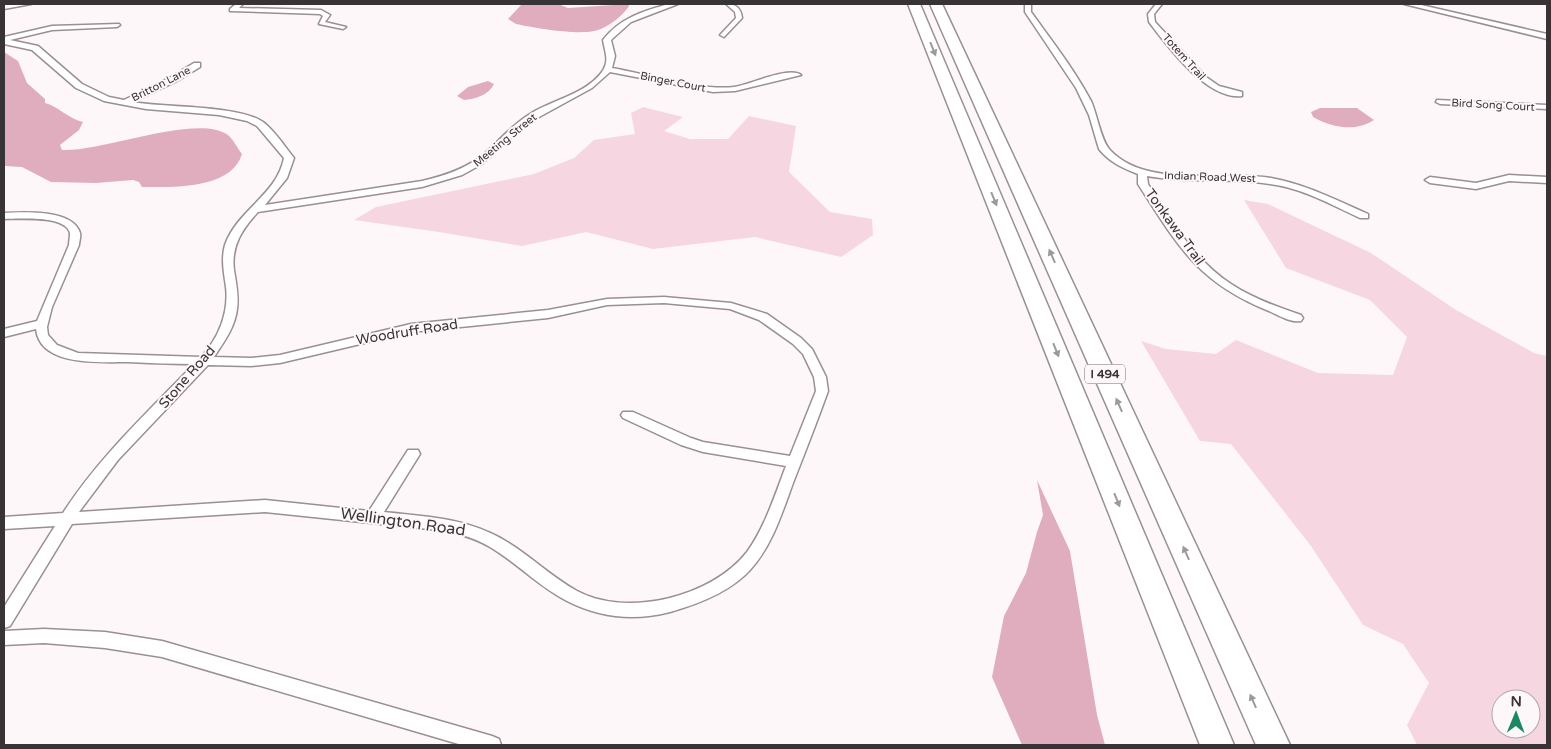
<svg xmlns="http://www.w3.org/2000/svg" width="1551" height="749" font-family="'Varela Round',sans-serif">
<style>
.green{fill:#f6d6e0;fill-rule:evenodd}
.water{fill:#e0adbe}
.lines{fill:none;stroke-linecap:round;stroke-linejoin:round}
.minor-casing{stroke:#9a8f92;stroke-width:3}
.tertiary-casing{stroke:#9a8f92;stroke-width:3}
.motorway-casing{stroke:#9a8f92;stroke-width:3}
.minor{fill:#fff;fill-rule:evenodd}
.tertiary{fill:#fff;fill-rule:evenodd}
.motorway{fill:#fff;fill-rule:evenodd}
.oneway{fill:#9c999a}
.labels{text-anchor:middle;dominant-baseline:central;stroke-width:4;stroke-linejoin:round;paint-order:stroke}
.far-street-label{font-size:11px;fill:#383334;stroke:#fef7f9}
.shield{fill:#fef7f9;stroke:#736e6f;stroke-width:1}
.shield-label{font-size:12px;font-weight:bold;fill:#383334}
.street-label{font-size:14px;fill:#383334;stroke:#fef7f9}
.near-street-label{font-size:16px;fill:#383334;stroke:#fef7f9}
</style>
<rect width="100%" height="100%" fill="#fef7f9"/>
<g class="green">
<polygon points="643,107 683,117 664,131 690,139 728,139 749,116 796,126 789,172 830,212 872,219 873,235 841,257 755,237 653,249 586,232 522,246 439,232 354,220 376,207 534,174 574,158 594,140 635,134 631,113"/>
<path d="M1244,200L1268,204L1371,253L1456,310L1534,353L1547,356V745H1417L1407,725L1429,683L1403,644L1363,625L1311,546L1231,444L1200,441L1141,341L1166,349L1216,354L1236,340L1318,373L1393,375L1407,337L1370,300L1286,268ZM1501,699H1531V729H1501Z"/>
</g>
<g class="water">
<path d="M522,4H558L568,8L628,4L629,6C623,16 606,29 594,31C577,35 534,28 516,24L508,19Z"/>
<path d="M4,52L18,61L27,83L45,99V103C58,106 67,118 83,122L79,130L60,145L62,150C102,152 197,113 228,135C233,139 238,149 242,154C231,190 172,187 142,187L139,182L133,180L96,183L51,182L22,167L4,166Z"/>
<path d="M488,81L494,84C489,95 475,99 464,100L457,96L468,87Z"/>
<path d="M1320,108H1357L1374,120C1356,132 1332,128 1313,117L1311,112Z"/>
<polygon points="1037,480 1070,551 1097,715 1105,745 1022,745 992,677 1004,616 1026,573 1037,532 1043,515"/>
</g>
<g class="lines">
<defs>
<g id="minor">
<polygon points="14,4 31,4 4,9 4,5"/>
<polygon points="236,4 243,4 239,8 321,10 330,15 325,22 346,27 343,29 319,24 323,16 320,14 230,11 230,9"/>
<path d="M669,4H678L631,22L611,40L615,56L612,68C646,74 701,91 734,87C749,85 789,66 801,75L735,91L713,92L610,72L592,88L528,123L482,164L462,175L422,187L258,212C242,229 231,246 234,270C236,283 239,296 237,309C235,327 224,342 214,357L251,358L280,355L411,324L548,310L607,299L664,297L731,303L767,314L801,338L812,349L826,377L828,391C817,422 805,452 793,483C782,513 772,546 750,570C730,592 698,604 670,612C635,621 600,618 567,601C539,587 517,563 490,547C477,539 463,535 448,531L265,512L72,524L10,626L4,628V607L55,526L4,529V517L63,513C99,457 148,412 194,364C172,364 150,363 128,362C101,362 40,367 36,329L4,337V329L37,321L69,245C69,242 70,237 70,233C65,215 19,219 4,219V213C23,212 73,209 80,233C81,236 79,242 79,245L52,307L47,327L48,335L57,345L78,353L201,357C219,338 229,312 226,287C224,273 221,259 225,245C237,210 277,195 284,158L257,126L247,121L219,115L146,109L104,101L76,88L32,50L4,44V37L52,26L119,24L120,25L117,27L52,30L10,40L38,46L82,84L109,97L124,100L171,77L194,63H200V67L177,81L133,102C165,108 239,105 263,122C275,131 285,147 294,158L287,178L265,205L422,181C444,176 466,169 484,154C499,141 512,125 530,114C552,100 586,94 602,72C610,60 605,53 603,40C620,18 643,11 669,4ZM664,303L730,309L759,320L793,344L803,354L814,377L816,391L790,456L703,442L691,438L633,412H623L621,415L623,418L681,445L703,452L786,466C775,495 765,527 747,552C712,597 627,618 577,591C546,574 521,546 488,532C455,517 419,516 384,512L420,454L418,450H408L369,511L265,500L79,512L118,460L208,365L251,366L280,363L411,332L548,318L607,305Z"/>
<path d="M726,4C736,4 741,8 742,18L724,37L720,35L736,18L735,12Z"/>
<path d="M1025,4H1031V12C1052,41 1074,69 1091,101C1097,114 1101,141 1110,150C1146,189 1223,170 1271,178C1305,184 1336,200 1368,214V218H1360C1332,205 1302,188 1270,184C1229,177 1188,184 1147,176L1148,184C1171,220 1194,260 1231,284C1252,298 1277,307 1301,315L1303,318L1301,321C1291,323 1278,315 1269,311C1197,282 1178,246 1138,184V174C1123,168 1109,162 1099,149L1089,115L1076,88L1025,12Z"/>
<path d="M1156,4H1162L1154,14L1155,22L1206,77L1219,86L1242,92V96C1207,100 1168,47 1149,22L1148,14Z"/>
<polygon points="1437,100 1547,105 1547,109 1440,104 1436,102"/>
<polygon points="1509,175 1547,177 1547,183 1509,181 1476,189 1430,183 1425,180 1430,177 1476,183"/>
<polygon points="44,629 105,632 162,641 492,736 499,739 501,745 462,745 162,657 105,648 44,643 4,645 4,631"/>
</g>
<polygon id="tertiary" points="1404,4 1417,4 1547,34 1547,39"/>
<g id="motorway">
<polygon points="908,4 920,4 1234,745 1200,745"/>
<polygon points="930,4 942,4 1290,745 1256,745"/>
</g>
</defs>
<use href="#minor" class="minor-casing"/>
<use href="#tertiary" class="tertiary-casing"/>
<use href="#motorway" class="motorway-casing"/>
<use href="#minor" class="minor"/>
<use href="#tertiary" class="tertiary"/>
<use href="#motorway" class="motorway"/>
</g>
<defs><path id="oneway-solid" d="M-6-.8H1V-3.2L6.5 0L1 3.2V.8H-6Z" transform="scale(1.25)"/></defs>
<g class="oneway">
<use href="#oneway-solid" transform="translate(933 49) rotate(68)"/>
<use href="#oneway-solid" transform="translate(994 199) rotate(68)"/>
<use href="#oneway-solid" transform="translate(1052 256) rotate(-114)"/>
<use href="#oneway-solid" transform="translate(1056 350) rotate(68)"/>
<use href="#oneway-solid" transform="translate(1119 405) rotate(-114)"/>
<use href="#oneway-solid" transform="translate(1117 500) rotate(68)"/>
<use href="#oneway-solid" transform="translate(1186 553) rotate(-114)"/>
<use href="#oneway-solid" transform="translate(1253 701) rotate(-114)"/>
</g>
<g class="labels">
<g class="far-street-label">
<text transform="translate(1184 57) rotate(48)">Totem Trail</text>
<text transform="translate(673 82) rotate(11)">Binger Court</text>
<text transform="translate(161 84) rotate(-27)">Britton Lane</text>
<text transform="translate(1493 105) rotate(3)">Bird Song Court</text>
<text transform="translate(505 140) rotate(-39)">Meeting Street</text>
<text transform="translate(1210 177) rotate(2)">Indian Road West</text>
</g>
<rect class="shield" x="1085" y="364.5" width="40" height="19" rx="4"/>
<g class="shield-label">
<text x="1105" y="374">I 494</text>
</g>
<g class="street-label">
<text transform="translate(1175 227) rotate(54)">Tonkawa Trail</text>
<text transform="translate(407 332) rotate(-9)">Woodruff Road</text>
<text transform="translate(187 377) rotate(-49)">Stone Road</text>
</g>
<g class="near-street-label">
<text transform="translate(403 522) rotate(8)">Wellington Road</text>
</g>
</g>
<rect width="1551" height="749" fill="none" stroke="#383334" stroke-width="10"/>
<g transform="translate(1516 714) rotate(1)"><circle r="24" fill="#fef7f9" stroke="#afa9aa"/>
<path d="M0-4L9 19L0 12L-9 19Z" fill="#1c8763"/>
<text y="-8" font-size="14" font-weight="bold" text-anchor="middle" fill="#383334">N</text>
</g>
</svg>
